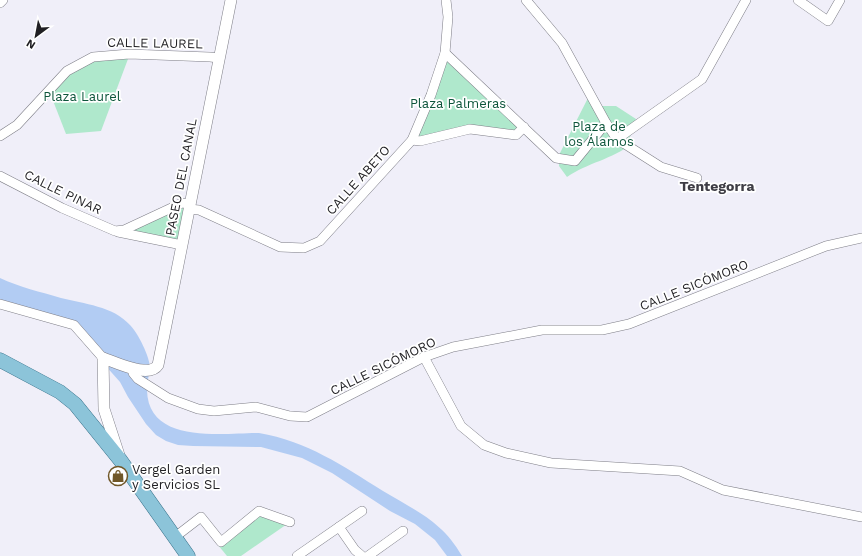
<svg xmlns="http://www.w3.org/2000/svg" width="862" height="556" font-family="'Work Sans',sans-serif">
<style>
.green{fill:#afe8cc}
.water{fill:#b2ccf3}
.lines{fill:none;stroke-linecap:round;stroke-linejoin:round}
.minor-casing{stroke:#7e7e87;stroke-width:10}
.tertiary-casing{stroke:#7e7e87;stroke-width:12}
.primary-casing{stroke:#357088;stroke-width:15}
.minor{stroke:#fff;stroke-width:9}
.tertiary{stroke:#fff;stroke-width:11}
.primary{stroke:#8cc4d9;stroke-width:14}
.labels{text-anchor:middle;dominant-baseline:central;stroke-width:3.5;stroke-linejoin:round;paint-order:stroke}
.street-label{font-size:13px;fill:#201f23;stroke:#fff}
.park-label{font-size:13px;fill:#0d553b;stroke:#fff}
.poi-label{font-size:13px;fill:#201f23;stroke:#fff;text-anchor:start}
.neighbourhood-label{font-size:14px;font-weight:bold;fill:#3e3d45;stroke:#fff}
</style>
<rect width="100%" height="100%" fill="#f0eff9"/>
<g class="green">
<polygon points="445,53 524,127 516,135 493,131 412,140"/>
<polygon points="109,55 128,59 101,131 66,134 50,93 67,71"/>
<path d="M588,98L602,106H616L636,119L630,137L631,144C613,159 587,163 567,177L559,166L560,153Z"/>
<polygon points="190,204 182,245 124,230"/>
<polygon points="259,511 290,522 241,556 227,556 218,545"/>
</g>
<path class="water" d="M0,278C19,287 41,292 61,298C84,304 113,306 130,325C138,333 150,357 150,368C149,375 147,382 147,390C148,445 223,433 259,433C307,441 343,466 383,491C416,511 442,521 462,556H447L435,540L415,524L390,511L332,473L302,458L261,447L193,446L178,445L166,441L156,435L146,424L128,397L120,382L72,328L0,307Z"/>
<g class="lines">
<defs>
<g id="minor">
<polyline points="526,0 562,43 606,123 617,139 702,79 746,0"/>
<polyline points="798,0 828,21 840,0"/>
<polyline points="0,3 3,0"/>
<polyline points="445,53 556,158 575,161 606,123"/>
<polyline points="0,136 17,125 67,71 93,57 129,54 210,57 219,58"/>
<polyline points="617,139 661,167 697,178"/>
<polyline points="412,140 420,141 470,129 516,135 524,127"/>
<polyline points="0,176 62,208 115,231 124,230 182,203 190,204"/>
<polyline points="189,209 199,210 280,247 304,248 320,241 412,140 431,95 445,53 448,17 446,0"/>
<polyline points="118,232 182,245"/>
<polyline points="0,304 74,325 103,358"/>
<polyline points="424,357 461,426 484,445 506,453 551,463 680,471 723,490 862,517"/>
<polyline points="134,369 133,373 138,379 168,398 198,409 214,411 256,407 290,416 307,417 424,357 453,347 542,330 602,330 629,324 826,246 862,238"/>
<polyline points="339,527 355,550 362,556"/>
<polyline points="175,537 201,517 221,542 259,511 290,522"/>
<polyline points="297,556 362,511"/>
<polyline points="368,556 403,531"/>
</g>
<path id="tertiary" d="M119,455L104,409L103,358C115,362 149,379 158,365L231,0"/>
<polyline id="primary" points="0,360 60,392 75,404 121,461 188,556"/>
</defs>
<use href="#minor" class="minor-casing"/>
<use href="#tertiary" class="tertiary-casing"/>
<use href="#primary" class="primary-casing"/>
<use href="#minor" class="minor"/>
<use href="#tertiary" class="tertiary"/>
<use href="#primary" class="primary"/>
</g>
<defs>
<symbol id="shop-ring" viewBox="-11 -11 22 22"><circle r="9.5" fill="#fff" stroke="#705728" stroke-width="1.5"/><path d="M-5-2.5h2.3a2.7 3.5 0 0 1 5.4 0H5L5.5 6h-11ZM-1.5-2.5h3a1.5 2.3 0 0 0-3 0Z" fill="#705728"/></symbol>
</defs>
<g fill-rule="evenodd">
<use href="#shop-ring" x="107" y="465" width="22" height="22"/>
</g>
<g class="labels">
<g class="street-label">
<text transform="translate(155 43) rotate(1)">CALLE LAUREL</text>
<text transform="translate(181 177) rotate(-79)">PASEO DEL CANAL</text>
<text transform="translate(358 180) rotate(-48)">CALLE ABETO</text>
<text transform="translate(63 192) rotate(26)">CALLE PINAR</text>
<text transform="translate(694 285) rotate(-22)">CALLE SICÓMORO</text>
<text transform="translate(383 366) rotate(-26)">CALLE SICÓMORO</text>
</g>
<g class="park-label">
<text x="82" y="96">Plaza Laurel</text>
<text x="458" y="103">Plaza Palmeras</text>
<text x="599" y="126">Plaza de<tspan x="599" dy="15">los Álamos</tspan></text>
</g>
<g class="poi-label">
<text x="132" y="469">Vergel Garden<tspan x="132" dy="15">y Servicios SL</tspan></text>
</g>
<g class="neighbourhood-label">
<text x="717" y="186">Tentegorra</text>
</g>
</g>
<g transform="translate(36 36) rotate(212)" stroke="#ffffff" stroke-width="3" paint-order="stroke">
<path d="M0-3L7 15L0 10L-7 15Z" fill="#201f23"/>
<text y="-6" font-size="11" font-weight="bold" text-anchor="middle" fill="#201f23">N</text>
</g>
</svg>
